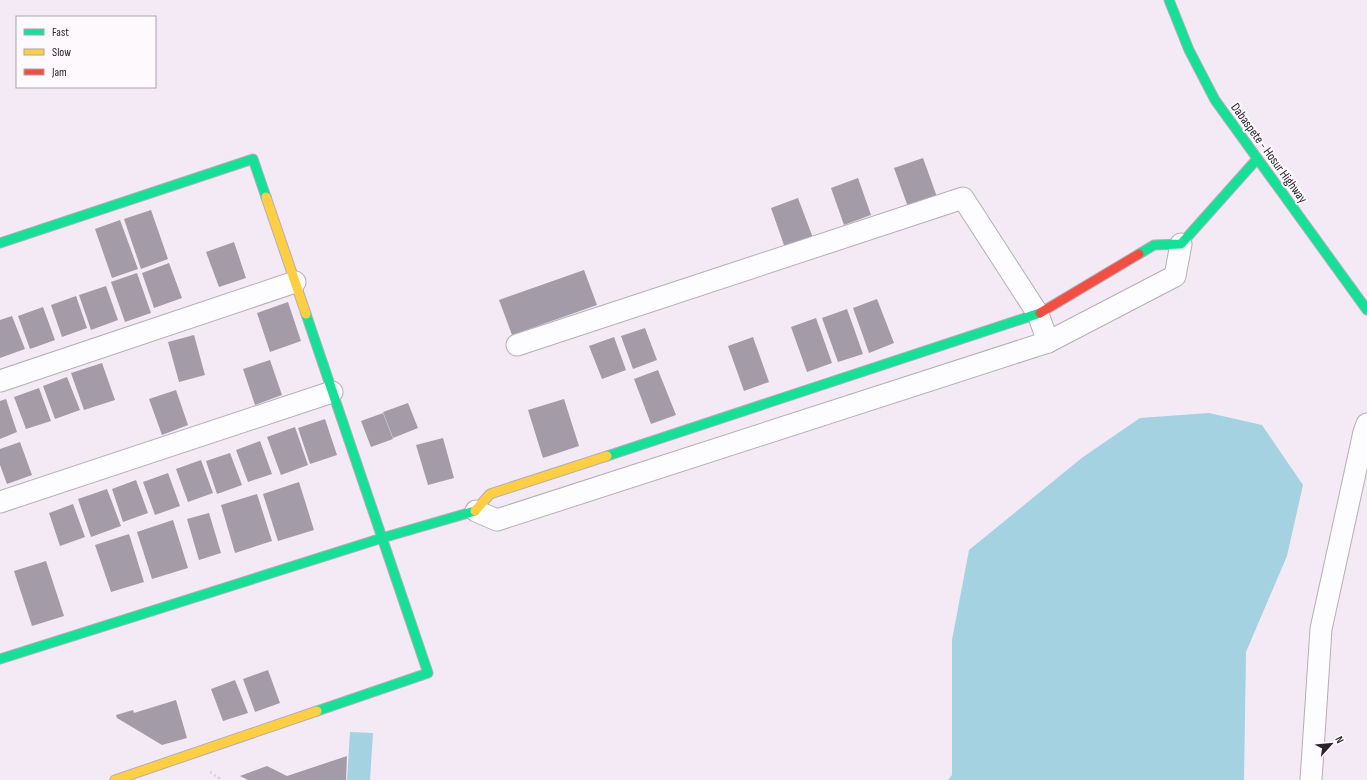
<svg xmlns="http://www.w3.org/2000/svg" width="1367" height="780" font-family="'Sofia Sans Condensed',sans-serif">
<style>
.water{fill:#a4d2e0}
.building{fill:#a49ba8}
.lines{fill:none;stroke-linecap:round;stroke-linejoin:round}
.street-casing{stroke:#b5aeb7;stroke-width:23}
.fast-casing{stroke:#b5aeb7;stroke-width:11}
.slow-casing{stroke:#b5aeb7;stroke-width:11}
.jam-casing{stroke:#b5aeb7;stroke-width:11}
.path{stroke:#d4d1d4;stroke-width:2.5;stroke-dasharray:2 3;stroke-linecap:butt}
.street{stroke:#fdfcfe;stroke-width:21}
.fast{stroke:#16e098;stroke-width:9}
.slow{stroke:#ffcf43;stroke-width:9}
.jam{stroke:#f24e42;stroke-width:9}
.labels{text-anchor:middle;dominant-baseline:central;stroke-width:4;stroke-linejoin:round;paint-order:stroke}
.street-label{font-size:13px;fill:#2b242b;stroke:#fdf9fd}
</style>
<rect width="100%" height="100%" fill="#f4eaf6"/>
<g class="water">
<polygon points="1209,413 1262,425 1303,485 1287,556 1246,652 1244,780 948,780 952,775 952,640 969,550 1083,457 1140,418"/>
<polygon points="350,732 373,733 370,780 347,780"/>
</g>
<g class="building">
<polygon points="923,158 937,197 908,207 894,168"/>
<polygon points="858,178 871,215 844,225 831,188"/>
<polygon points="798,198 813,238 785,248 771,208"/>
<polygon points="151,210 168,259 141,269 124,219"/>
<polygon points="120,220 138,269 112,278 95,229"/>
<polygon points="234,242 246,278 219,287 206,252"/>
<polygon points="169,263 182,298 154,308 142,273"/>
<polygon points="584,270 597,305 512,335 499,300"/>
<polygon points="137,273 151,313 125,322 111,282"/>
<polygon points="106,286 118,320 91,330 79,295"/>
<polygon points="76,296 87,328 62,337 51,305"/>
<polygon points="877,299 894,343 869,353 853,308"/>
<polygon points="288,302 301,341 270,352 257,313"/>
<polygon points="43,307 55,340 30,349 18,316"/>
<polygon points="847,309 863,354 838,362 822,318"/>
<polygon points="12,316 25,349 0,358 0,320"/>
<polygon points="816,318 832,363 807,372 791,327"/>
<polygon points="645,328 657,360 633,369 621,336"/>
<polygon points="194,335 205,375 179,382 168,342"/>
<polygon points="614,337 626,370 602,379 589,346"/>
<polygon points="753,337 769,382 744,391 728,346"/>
<polygon points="270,360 282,395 255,405 243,369"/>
<polygon points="102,363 115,400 84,410 71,373"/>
<polygon points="658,370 676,415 651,424 634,379"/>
<polygon points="67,377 80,410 55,419 43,386"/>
<polygon points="39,388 51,421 26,429 14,397"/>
<polygon points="176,390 188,425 162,435 149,399"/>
<polygon points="6,399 17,432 0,439 0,401"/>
<polygon points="564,399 579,446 543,458 528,410"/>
<polygon points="408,403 418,428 393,438 383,412"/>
<polygon points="383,413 393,439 371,447 361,421"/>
<polygon points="325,419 337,455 310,464 298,428"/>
<polygon points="295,427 308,465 281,475 267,437"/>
<polygon points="443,438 454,478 428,485 416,445"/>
<polygon points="260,441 272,474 248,482 236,450"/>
<polygon points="20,442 32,475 7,484 0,465 0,449"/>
<polygon points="230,453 242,485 217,494 206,461"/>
<polygon points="201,460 213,493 188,502 176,469"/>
<polygon points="168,473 180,506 155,515 143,482"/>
<polygon points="136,480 148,513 123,522 112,489"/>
<polygon points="299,482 314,530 278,541 263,494"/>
<polygon points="107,489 121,526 91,537 78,499"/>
<polygon points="257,494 272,541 235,553 221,505"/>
<polygon points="73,504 85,537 60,546 49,513"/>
<polygon points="209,513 221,553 199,560 187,519"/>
<polygon points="173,520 188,568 152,579 137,532"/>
<polygon points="129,534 144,582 111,592 95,545"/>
<polygon points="46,561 64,616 32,626 14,571"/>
<polygon points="268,670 280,703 255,712 243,679"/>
<polygon points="235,680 248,713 223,721 211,689"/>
<polygon points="176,700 187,738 162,745 117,718 116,715 133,710 134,713"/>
<polygon points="347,756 346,780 248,780 240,776 267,766 287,776"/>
</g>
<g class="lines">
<defs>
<g id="street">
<polyline points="517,345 963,198 1038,314 1048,342"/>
<polyline points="0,381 295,282"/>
<polyline points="0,502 332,392"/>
<polyline points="476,511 497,520 1048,342 1175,276 1181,244"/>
<polyline points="1311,780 1321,629 1364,432 1367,424"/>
</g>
<g id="fast">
<polyline points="1169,0 1189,50 1215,100 1367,310"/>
<polyline points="0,243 253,159 266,197"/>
<polyline points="1139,254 1154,245 1181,244 1257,159"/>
<polyline points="306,314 428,673 317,711"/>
<polyline points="607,456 1040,313"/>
<polyline points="0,659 382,538 475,511"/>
</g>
<g id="slow">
<polyline points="266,197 306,314"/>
<polyline points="475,511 490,494 607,456"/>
<polyline points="115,780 317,711"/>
</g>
<polyline id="jam" points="1040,313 1139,254"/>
</defs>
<use href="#street" class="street-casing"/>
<use href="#fast" class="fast-casing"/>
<use href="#slow" class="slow-casing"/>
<use href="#jam" class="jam-casing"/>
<polyline class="path" points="210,772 222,780"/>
<use href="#street" class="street"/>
<use href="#fast" class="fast"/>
<use href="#slow" class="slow"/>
<use href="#jam" class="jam"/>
</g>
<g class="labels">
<g class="street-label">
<text transform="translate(1269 153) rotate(54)">Dabaspete - Hosur Highway</text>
</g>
</g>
<rect x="16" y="16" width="140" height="72" fill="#fdf9fd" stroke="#a9a4a9"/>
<rect x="24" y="29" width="20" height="6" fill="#16e098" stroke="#a9a4a9"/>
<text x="52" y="36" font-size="12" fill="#2b242b">Fast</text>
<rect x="24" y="49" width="20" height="6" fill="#ffcf43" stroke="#a9a4a9"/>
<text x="52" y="56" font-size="12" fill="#2b242b">Slow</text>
<rect x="24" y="69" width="20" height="6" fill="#f24e42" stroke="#a9a4a9"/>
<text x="52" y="76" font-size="12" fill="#2b242b">Jam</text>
<g transform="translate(1331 744) rotate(63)" stroke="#fdf9fd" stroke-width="3" paint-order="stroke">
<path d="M0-3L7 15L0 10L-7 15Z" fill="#2b242b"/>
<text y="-6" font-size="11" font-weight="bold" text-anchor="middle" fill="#2b242b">N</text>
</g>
</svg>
